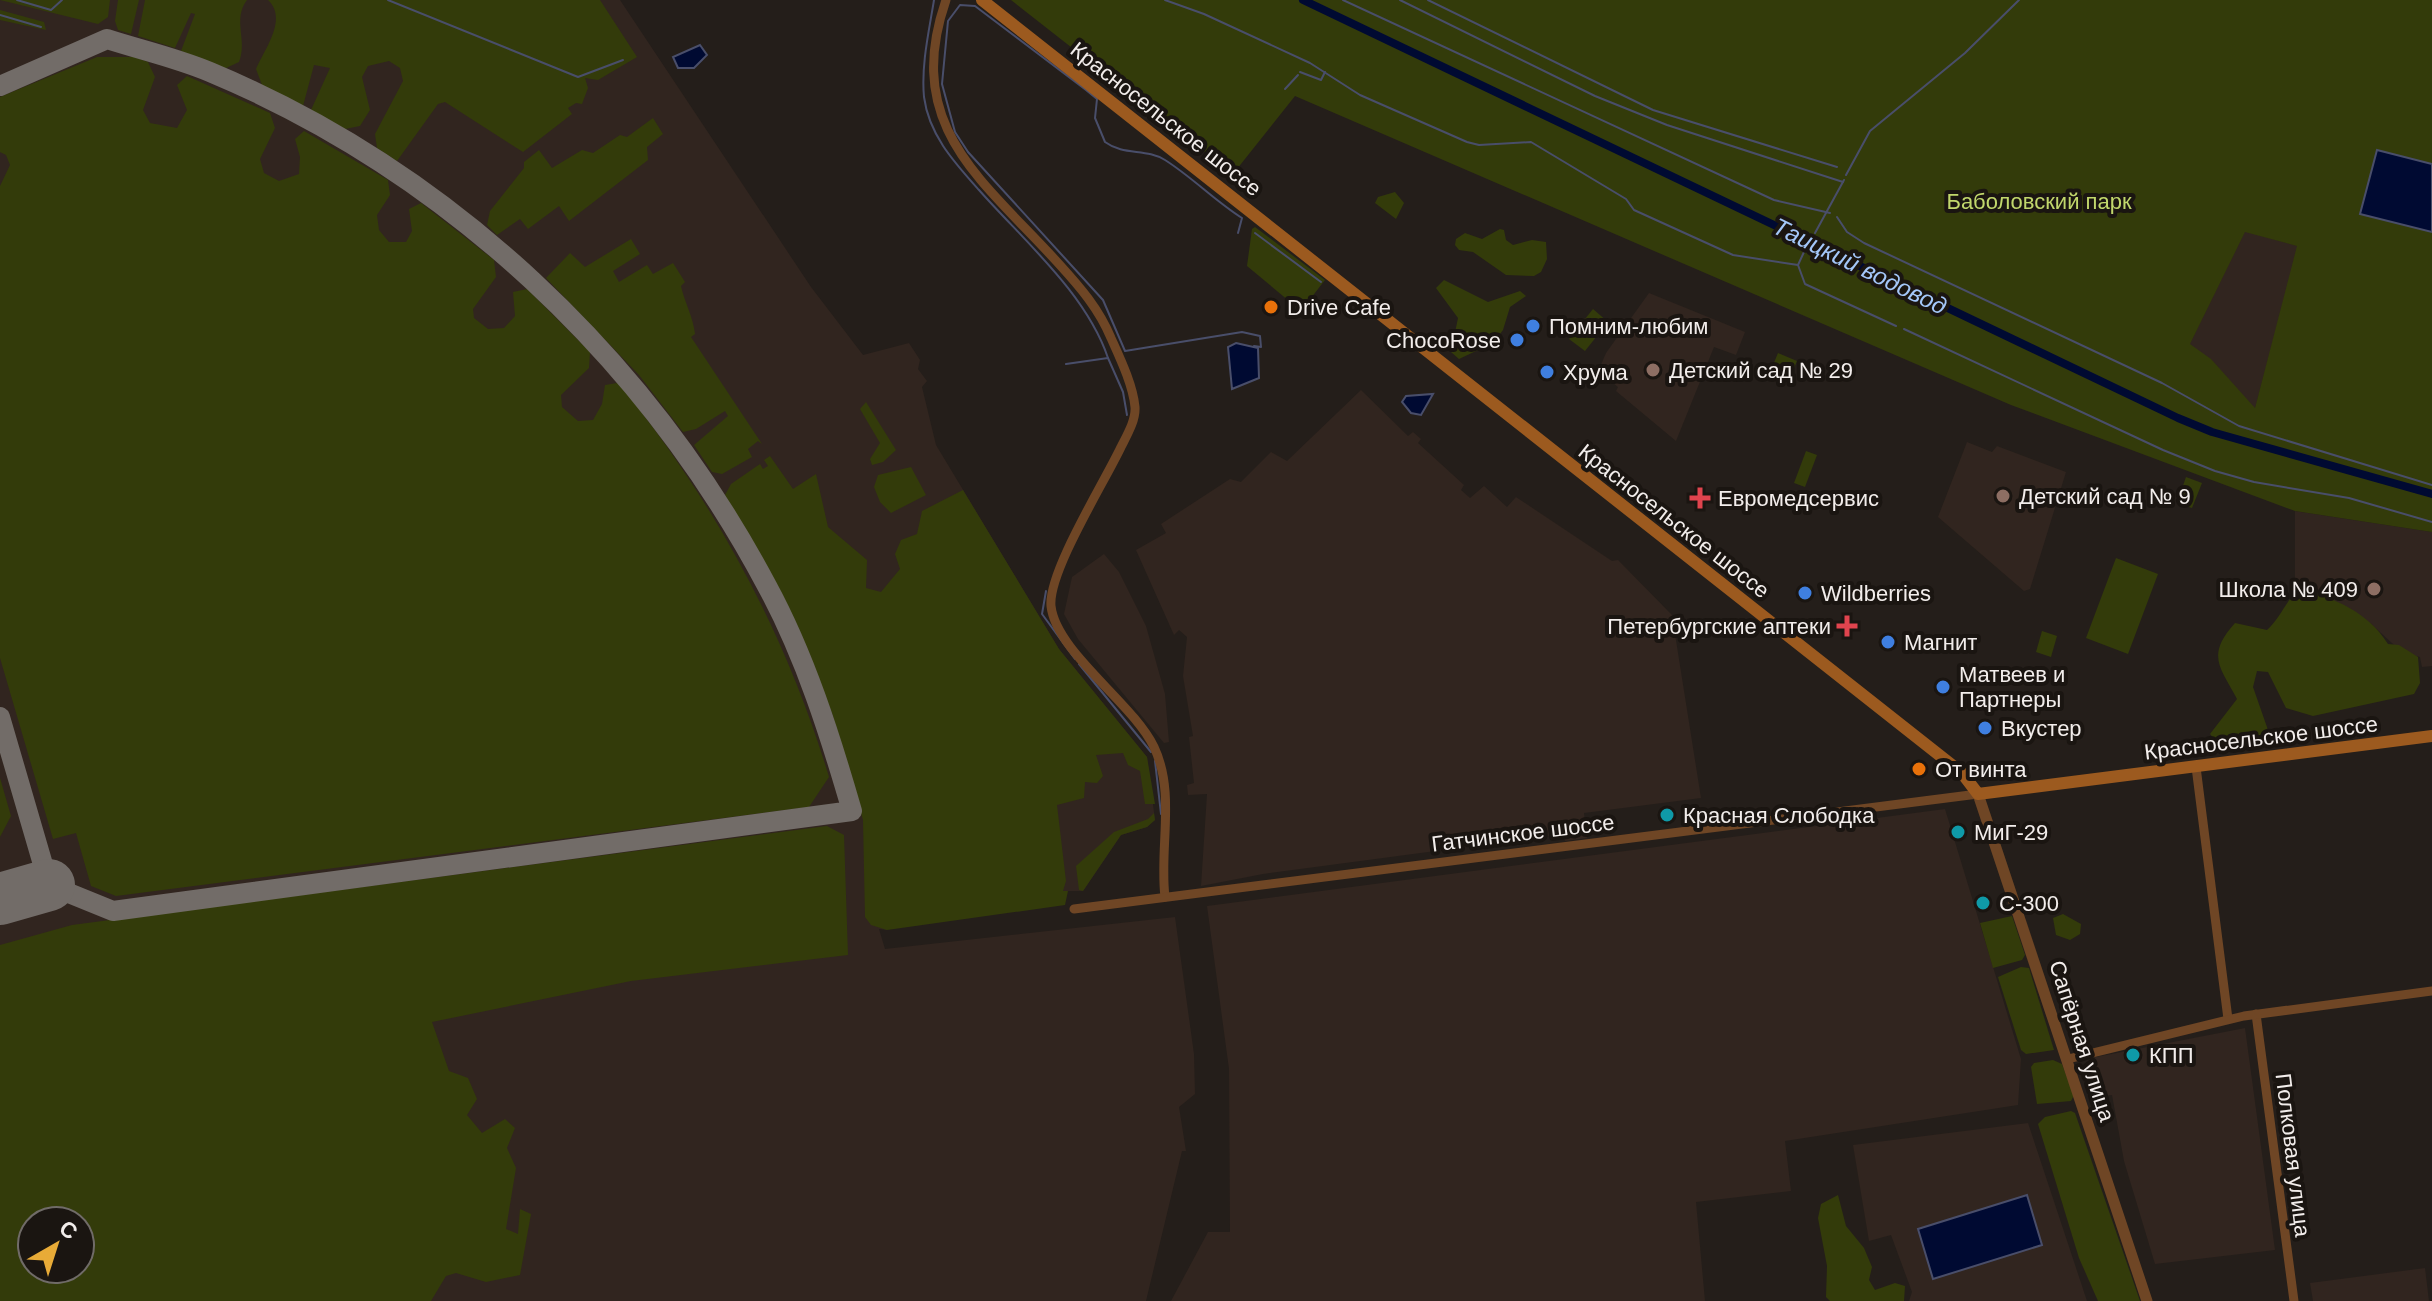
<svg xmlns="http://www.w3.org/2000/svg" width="2432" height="1301" font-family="Helvetica,sans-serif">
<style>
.built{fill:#31251f;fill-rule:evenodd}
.green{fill:#333b0a;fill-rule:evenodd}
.water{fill:#000a32;stroke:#494e6a;stroke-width:2}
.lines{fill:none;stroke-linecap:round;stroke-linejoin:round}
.stream{stroke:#494e6a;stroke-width:2}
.canal{stroke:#000a32;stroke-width:8}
.taxiway{stroke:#726c68;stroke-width:20}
.runway{stroke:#726c68;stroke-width:52}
.minor{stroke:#6f4625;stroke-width:9}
.tertiary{stroke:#6f4625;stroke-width:11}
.secondary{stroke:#9c5a1f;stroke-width:12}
.food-dot{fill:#e8710a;stroke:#1a1511;stroke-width:3}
.shop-dot{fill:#3f7fe0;stroke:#1a1511;stroke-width:3}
.education-dot{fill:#8d6e63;stroke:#1a1511;stroke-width:3}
.health-dot{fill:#e0444e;stroke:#1a1511;stroke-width:3}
.culture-dot{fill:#0f9aa8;stroke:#1a1511;stroke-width:3}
.labels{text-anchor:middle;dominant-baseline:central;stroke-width:8;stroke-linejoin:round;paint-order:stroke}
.street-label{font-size:22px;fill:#f2edeb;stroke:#1a1511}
.park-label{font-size:22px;fill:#c1d76c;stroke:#1a1511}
.poi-label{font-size:22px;fill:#f2edeb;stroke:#1a1511;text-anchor:start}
.water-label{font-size:24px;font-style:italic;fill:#a4c7f9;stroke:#1a1511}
</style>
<rect width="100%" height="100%" fill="#241e1a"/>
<g class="built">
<path d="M0,0H620L811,287L863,355L909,343L920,360L918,369L927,381L922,387L936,445L1059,649L1147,757L1155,820L1147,827L1121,835L1083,891H1064L887,921V930L879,929L885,949L1175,917L1194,1054L1195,1094L1179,1107L1186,1151H1182L1146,1301H0ZM32,1221H80V1269H32Z"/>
<polygon points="2245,231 2298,246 2255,409 2211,360 2189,345"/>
<polygon points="1649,293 1745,332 1736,355 1714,347 1676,441 1616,391 1618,387 1602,374 1600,367 1606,353"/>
<polygon points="1361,390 1408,436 1413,432 1421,439 1418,443 1464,485 1461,490 1470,498 1484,486 1507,507 1516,497 1612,561 1618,560 1672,615 1701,798 1584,813 1587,838 1565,841 1563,834 1263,874 1201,886 1207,794 1188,795 1187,785 1194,783 1189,737 1193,736 1183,676 1187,637 1179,630 1174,635 1136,550 1166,533 1161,524 1230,479 1241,482 1271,452 1287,461"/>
<polygon points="1967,442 1992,452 1997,446 2066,472 2030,589 2024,591 1938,517"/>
<polygon points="2295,511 2432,532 2432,666 2422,667 2420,657 2403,653 2370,623 2340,627 2329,594 2295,583"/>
<polygon points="1104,554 1119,572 1146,626 1165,694 1169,742 1164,743 1078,639 1064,614 1072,577"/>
<polygon points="1945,809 2021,1059 2018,1105 1785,1141 1791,1191 1696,1202 1705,1301 1171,1301 1208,1232 1230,1232 1229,1069 1207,906"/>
<polygon points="2245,1028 2275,1250 2155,1264 2124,1161 2112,1095 2104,1096 2091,1058"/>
<polygon points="2028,1123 2087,1301 1909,1301 1912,1292 1891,1235 1869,1241 1853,1145"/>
<polygon points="2425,1268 2429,1301 2313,1301 2310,1283"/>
</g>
<g class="green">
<polygon points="0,0 110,0 108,17 98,24"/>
<polygon points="118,0 139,0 131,34 118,30 115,21"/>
<path d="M145,0H247C232,20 248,40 239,62L224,69L181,51L195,14L191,13L175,48L138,36Z"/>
<path d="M268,0H600L637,57L598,80L585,78L588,88L582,104L576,103L568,108L572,114L523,152L445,102L438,104L397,161L377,148L375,134L403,81L400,68L389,61L368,66L362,77L370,110L360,126L345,129L311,110L330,68L314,65L303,106L262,85L256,69C265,48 288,19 268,0Z"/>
<path d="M1011,0H2432V532L2295,511L2011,405L1295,96L1233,174ZM2245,232L2297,246L2255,408L2211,359L2190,344Z"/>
<polygon points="0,10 44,22 46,30 0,20"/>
<path d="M97,57H134L148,62L155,77L143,110L150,123L177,128L187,110L177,85L187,76L270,113L275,128L260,159L264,173L279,181L299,174L300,157L295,139L304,131L388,180L390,195L377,215L379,230L389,242H406L412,231L409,209L421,203L494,260L496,277L473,309L474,318L488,329L504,328L515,316L513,292L527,289L590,352L589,368L561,395L562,407L578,421L593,420L602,404L605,385L617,383L621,386C715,503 786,633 829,777L809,807L116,896L91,886L76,833L53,839L0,658V186L10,165L6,155L0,152V97Z"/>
<polygon points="653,118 663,134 647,147 648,160 569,221 559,206 528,229 520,219 497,235 487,225 490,211 524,168 524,162 539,150 552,168 582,150 593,153 620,135 627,137"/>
<polygon points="1395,192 1404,203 1396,219 1375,203 1378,197"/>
<polygon points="1255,227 1325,280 1304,307 1295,306 1247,266 1252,229"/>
<polygon points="1500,229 1504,230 1506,240 1513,245 1532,240 1546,242 1547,259 1541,272 1534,276 1506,275 1473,252 1459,250 1455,245 1456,239 1465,233 1482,239"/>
<path d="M631,239L640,254L613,271L619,282L647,265L653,274L673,263L685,282L681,286C685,304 693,316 695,334L691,337L762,444L758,441L748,449L752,457L722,474L712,472L694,445L728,416L725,411L696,429L683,432L639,375L546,278L570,253L585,267Z"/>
<polygon points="1444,280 1488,302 1520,291 1526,296 1510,307 1503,330 1493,343 1459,359 1451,352 1458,318 1436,288"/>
<polygon points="1593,309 1608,322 1585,351 1569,339"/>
<polygon points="1778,353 1797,361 1792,373 1773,365"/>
<polygon points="866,402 896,450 883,462 872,465 870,459 880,443 860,409"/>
<polygon points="1806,451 1817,455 1805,487 1794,483"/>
<polygon points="770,456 793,489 816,474 828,527 867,560 866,588 881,592 900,569 895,554 901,540 917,534 922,511 963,490 1059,649 1147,757 1155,804 1145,804 1140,771 1128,765 1123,753 1096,755 1103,776 1097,783 1085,782 1084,798 1057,805 1066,881 1063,891 1068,891 1065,905 887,930 871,925 865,917 863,820 832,713 784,601 725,495 731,484 760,464 763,469 768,466 764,460"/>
<polygon points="911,467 926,495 891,513 880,502 874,487 878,475"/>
<polygon points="2186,477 2202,483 2192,508 2177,503"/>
<polygon points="2116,558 2158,574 2128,654 2086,638"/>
<path d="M2299,589C2335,598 2368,612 2388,644L2399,645L2418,657L2420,683L2414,694L2313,716L2286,708L2268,672L2257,671L2253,687L2268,730L2261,735L2216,741L2210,734L2237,699C2221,668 2205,656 2235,623L2267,630C2281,617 2285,602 2299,589Z"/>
<polygon points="2042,631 2057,636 2051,657 2036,652"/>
<polygon points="0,778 11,816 0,837"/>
<polygon points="1154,813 1155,820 1147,827 1121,835 1083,891 1079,890 1076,866 1114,832 1148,819"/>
<path d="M827,826L844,835L848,955L631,981L432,1022L449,1071L468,1078L477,1099L467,1115L482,1133L505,1119L515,1128L507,1148L516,1168L506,1229L518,1234L520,1209L531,1214L520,1275L486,1282L456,1273L446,1276L431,1301H0V945L72,925ZM32,1221H80V1269H32Z"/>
<polygon points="2063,914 2081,924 2080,934 2070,940 2056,935 2053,918"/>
<polygon points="2012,916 2025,955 2022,960 1993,968 1980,923"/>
<polygon points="2021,967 2029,968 2054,1050 2026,1054 2021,1050 1998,977"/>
<polygon points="2053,1060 2062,1064 2074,1095 2071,1101 2037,1104 2031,1067 2034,1063"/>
<polygon points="2071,1111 2075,1113 2140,1301 2098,1301 2079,1258 2038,1124 2045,1117"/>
<polygon points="1838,1195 1846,1226 1864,1248 1872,1267 1869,1280 1875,1290 1895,1283 1905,1286 1904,1301 1830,1301 1826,1297 1827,1266 1818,1218 1821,1204"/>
</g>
<g class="water">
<polygon points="700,45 707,55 694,68 678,68 673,57"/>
<polygon points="2377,150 2432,164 2432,232 2360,214"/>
<polygon points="1236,343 1258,348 1259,378 1232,389 1228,347"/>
<polygon points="1433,394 1421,415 1411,413 1402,402 1406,396"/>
<polygon points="2027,1195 2042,1245 1933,1279 1918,1229"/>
</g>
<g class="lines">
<g class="stream">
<polyline points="17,0 51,10 62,0"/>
<polyline points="388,0 578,77 623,60"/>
<path d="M934,0C929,31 921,65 924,97C929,135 954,162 979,190C1023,240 1086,293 1108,358"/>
<polyline points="1165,0 1204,14 1310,63 1360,95 1467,142 1479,145 1531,142 1626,199 1634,210 1733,255 1798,265"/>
<polyline points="1343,0 1774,200 1830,213"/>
<polyline points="1400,0 1595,96 1667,125 1843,182"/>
<polyline points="1428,0 1653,110 1837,167"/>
<polyline points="0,15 41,27"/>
<polyline points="1300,72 1321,80 1325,72"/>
<polyline points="1285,89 1298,75"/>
<polyline points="1846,175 1870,131 1965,53 2019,0"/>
<polyline points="1837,217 1847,232 1864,243 2162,383 2239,426 2432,485"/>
<path d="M1238,233L1242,218C1215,201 1192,177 1165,160C1146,148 1124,156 1105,142L1095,118L1097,99L1086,90L975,6L960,5L948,21L942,84L955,132L968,152L1103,300L1125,351L1242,332L1260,336L1261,347L1254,346"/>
<polyline points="1255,233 1321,282"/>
<polyline points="1815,233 1844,180"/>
<polyline points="1804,252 1798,265 1805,284 1896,326"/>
<polyline points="1904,329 2163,450 2215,471 2254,482 2349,498 2432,522"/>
<polyline points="1066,364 1108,358 1123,392 1127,415"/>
<polyline points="1046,591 1042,614 1075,659"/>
<polyline points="1079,664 1151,752"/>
<polyline points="1155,761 1161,814"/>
</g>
<polyline class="canal" points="1303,0 2178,418 2212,432 2432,494"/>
<path class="taxiway" d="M0,86L107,39C141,50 177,58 210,72C449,172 646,358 767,586C805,656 830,735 852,811L113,911L49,885L0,717"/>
<polyline class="runway" points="0,899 49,885"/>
<g class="minor">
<path d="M946,0C902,127 983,180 1059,264C1080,287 1099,309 1111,338C1120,358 1133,385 1135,407C1136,420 1127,435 1121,447C1104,483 1048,572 1051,606C1056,652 1133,703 1154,747C1176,793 1159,848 1165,897"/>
<polyline points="2196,767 2228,1019"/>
<polyline points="1074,909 1978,794"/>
<polyline points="2256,1014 2294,1301"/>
<polyline points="2068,1059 2244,1016 2432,991"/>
</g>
<polyline class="tertiary" points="1978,794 2147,1301"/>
<polyline class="secondary" points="982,0 1962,773 1978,794 2432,736"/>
</g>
<g class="food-dot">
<circle cx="1271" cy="307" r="8"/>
<circle cx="1919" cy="769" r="8"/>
</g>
<g class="shop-dot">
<circle cx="1533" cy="326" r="8"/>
<circle cx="1517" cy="340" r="8"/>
<circle cx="1547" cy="372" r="8"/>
<circle cx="1805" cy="593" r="8"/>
<circle cx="1888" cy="642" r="8"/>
<circle cx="1943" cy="687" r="8"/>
<circle cx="1985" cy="728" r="8"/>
</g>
<g class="education-dot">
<circle cx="1653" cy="370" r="8"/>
<circle cx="2003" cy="496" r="8"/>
<circle cx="2374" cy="589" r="8"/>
</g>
<g class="health-dot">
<path d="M1696 486h8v8h8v8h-8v8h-8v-8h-8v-8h8z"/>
<path d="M1843 614h8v8h8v8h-8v8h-8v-8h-8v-8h8z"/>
</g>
<g class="culture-dot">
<circle cx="1667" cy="815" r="8"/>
<circle cx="1958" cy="832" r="8"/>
<circle cx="1983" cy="903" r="8"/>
<circle cx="2133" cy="1055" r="8"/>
</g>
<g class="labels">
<g class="street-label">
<text transform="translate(1166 119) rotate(38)">Красносельское шоссе</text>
<text transform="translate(1674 521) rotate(38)">Красносельское шоссе</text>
<text transform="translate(2261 738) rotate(-7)">Красносельское шоссе</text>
<text transform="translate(1523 833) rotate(-7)">Гатчинское шоссе</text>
<text transform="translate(2082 1041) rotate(72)">Сапёрная улица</text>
<text transform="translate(2293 1155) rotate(83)">Полковая улица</text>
</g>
<g class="park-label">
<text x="2039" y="201">Баболовский парк</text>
</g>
<g class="poi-label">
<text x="1287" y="307">Drive Cafe</text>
<text x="1549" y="326">Помним-любим</text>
<text x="1501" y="340" text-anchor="end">ChocoRose</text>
<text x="1669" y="370">Детский сад № 29</text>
<text x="1563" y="372">Хрума</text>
<text x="2019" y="496">Детский сад № 9</text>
<text x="1718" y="498">Евромедсервис</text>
<text x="2358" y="589" text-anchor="end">Школа № 409</text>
<text x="1821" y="593">Wildberries</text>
<text x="1831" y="626" text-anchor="end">Петербургские аптеки</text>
<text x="1904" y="642">Магнит</text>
<text x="1959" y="674">Матвеев и<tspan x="1959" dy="25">Партнеры</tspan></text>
<text x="2001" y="728">Вкустер</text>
<text x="1935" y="769">От винта</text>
<text x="1683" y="815">Красная Слободка</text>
<text x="1974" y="832">МиГ-29</text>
<text x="1999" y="903">С-300</text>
<text x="2149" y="1055">КПП</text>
</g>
<g class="water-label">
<text transform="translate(1860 266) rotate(26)">Таицкий водовод</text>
</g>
</g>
<g transform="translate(56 1245) rotate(39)"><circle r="38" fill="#1a1511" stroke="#706b68" stroke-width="2"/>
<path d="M0-6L14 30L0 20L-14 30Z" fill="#e8ab37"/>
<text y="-12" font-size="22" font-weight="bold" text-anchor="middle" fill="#f2edeb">С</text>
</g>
</svg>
